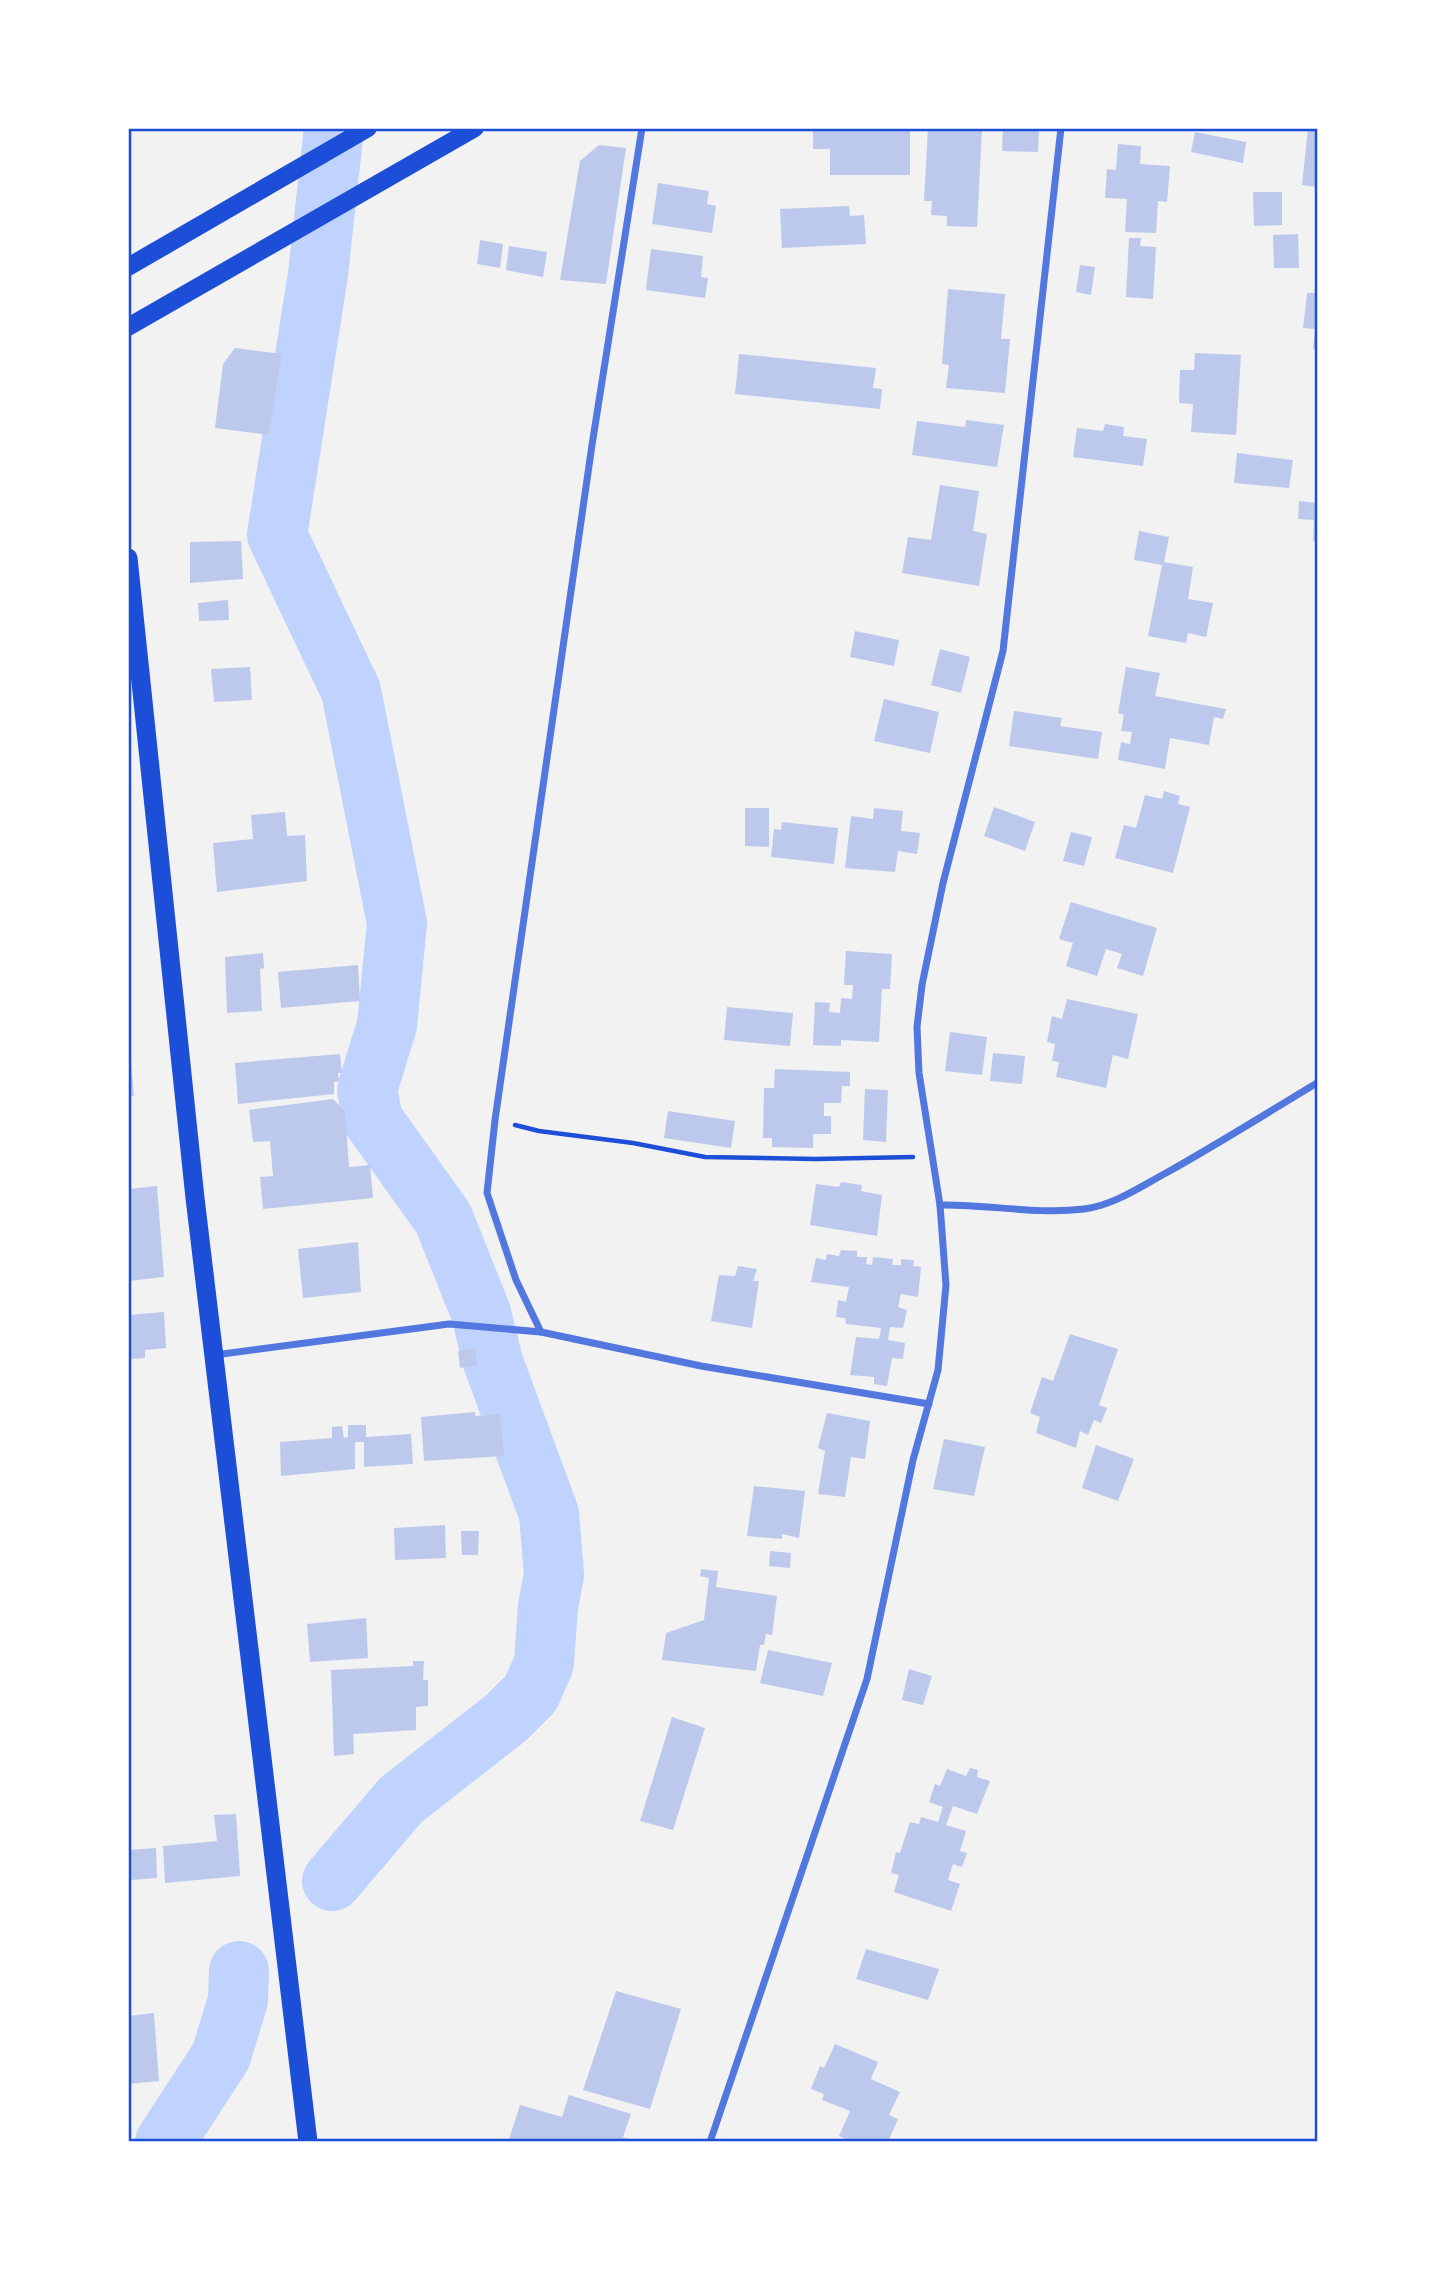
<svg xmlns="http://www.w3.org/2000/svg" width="1445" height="2270" font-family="Raleway,sans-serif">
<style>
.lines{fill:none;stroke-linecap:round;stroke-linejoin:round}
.river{stroke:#bfd3fe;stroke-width:60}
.building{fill:#bdc9ec}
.path{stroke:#1d4ed8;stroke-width:4.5}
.minor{stroke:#5277de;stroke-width:7}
.primary{stroke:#1d4ed8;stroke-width:18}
.trunk{stroke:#1d4ed8;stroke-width:19}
.neatline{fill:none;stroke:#1d4ed8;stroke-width:2.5}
</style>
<rect width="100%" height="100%" fill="#f2f2f2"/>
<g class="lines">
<g class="river">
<polyline points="332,1881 401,1800 506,1718 531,1693 544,1663 548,1606 554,1575 549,1514 493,1362 481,1313 443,1218 373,1120 367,1090 387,1025 397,923 351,691 277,535 318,274 334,128"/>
<polyline points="165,2142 221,2056 238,2000 239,1971"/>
</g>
</g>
<g class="building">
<polygon points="821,128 910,128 910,175 830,175 830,149 813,149 813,129"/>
<polygon points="928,128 982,128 977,227 947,226 947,216 931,215 932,201 924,201"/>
<polygon points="1003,128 1039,128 1038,152 1002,151"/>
<polygon points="1308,128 1317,129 1317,187 1302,185"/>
<polygon points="1195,132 1246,142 1243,163 1191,152"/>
<polygon points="1118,144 1141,146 1140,164 1170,166 1167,202 1158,201 1156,233 1125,232 1127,199 1105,198 1107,169 1116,170"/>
<polygon points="599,145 626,148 606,284 560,280 580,161"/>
<polygon points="658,183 709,191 707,204 716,206 712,233 652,224"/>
<polygon points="1253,192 1282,192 1282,225 1254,226"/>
<polygon points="849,206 850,216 864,215 866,244 782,248 780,209"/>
<polygon points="1298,234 1299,268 1274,268 1273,235"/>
<polygon points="1129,238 1141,238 1140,246 1156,247 1153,299 1126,297"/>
<polygon points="480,240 503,244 500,268 477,264"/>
<polygon points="509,246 547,252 543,277 506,270"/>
<polygon points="651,249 703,256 701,277 708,278 705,298 646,290"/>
<polygon points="1080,265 1095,267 1091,295 1076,292"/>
<polygon points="948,289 1005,294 1001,339 1010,339 1005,393 946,388 949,365 942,364"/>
<polygon points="1307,293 1317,293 1317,349 1313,349 1315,329 1303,328"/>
<polygon points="235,348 282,354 269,435 215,428 223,364"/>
<polygon points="1195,353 1241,355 1236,435 1191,432 1193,404 1179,403 1180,370 1194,370"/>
<polygon points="739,354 876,368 873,388 882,389 880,409 735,394"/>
<polygon points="966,420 1004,425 997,467 912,455 917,421 965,427"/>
<polygon points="1105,424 1124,427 1123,436 1147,439 1143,466 1073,457 1077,428 1103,431"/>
<polygon points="1237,453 1293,460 1289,488 1234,483"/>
<polygon points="940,485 979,491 973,531 987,534 979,586 902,573 908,537 931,540"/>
<polygon points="1299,501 1317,503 1317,541 1313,541 1314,520 1298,519"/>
<polygon points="1139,531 1169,537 1164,562 1193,567 1188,599 1213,603 1206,637 1188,633 1186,643 1148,636 1162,565 1134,560"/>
<polygon points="241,541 243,579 190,583 190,542"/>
<polygon points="228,600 229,620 199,621 198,603"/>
<polygon points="855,631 899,640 894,666 850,657"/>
<polygon points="940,649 970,657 961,693 931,685"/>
<polygon points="250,667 252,700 214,702 211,669"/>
<polygon points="1126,667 1160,673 1155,696 1226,709 1223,719 1214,717 1209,745 1170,738 1165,769 1118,760 1121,742 1130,744 1132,732 1121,731 1124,715 1118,713"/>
<polygon points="884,699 939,712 930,753 874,741"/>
<polygon points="1014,711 1062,718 1060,726 1102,732 1098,759 1009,746"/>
<polygon points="1164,791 1180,796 1178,804 1190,807 1173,873 1115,858 1124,825 1136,828 1145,795 1162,799"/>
<polygon points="994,807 1035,822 1025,851 984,836"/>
<polygon points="745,808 769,808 769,847 745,846"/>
<polygon points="874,808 903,811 901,831 920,833 917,854 898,851 895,872 845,868 851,816 873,819"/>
<polygon points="285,812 287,836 305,835 307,881 217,892 213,843 253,839 251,815"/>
<polygon points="782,822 838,828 834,864 771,857 774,829 781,830"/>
<polygon points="1071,832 1092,837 1084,866 1063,861"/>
<polygon points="1071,902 1157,928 1143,976 1117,968 1122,954 1106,949 1097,976 1066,966 1073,943 1059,939"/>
<polygon points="846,951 892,954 890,989 882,989 879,1042 841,1040 841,1046 813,1045 815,1002 830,1003 829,1012 840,1013 841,998 852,999 853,985 844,985"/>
<polygon points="263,953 264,968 260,969 262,1011 227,1013 225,957"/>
<polygon points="358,965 360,1001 281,1008 278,972"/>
<polygon points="1067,999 1138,1014 1128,1059 1113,1055 1106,1088 1056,1077 1059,1062 1052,1061 1055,1044 1047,1042 1052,1016 1062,1019"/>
<polygon points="727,1007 793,1013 790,1046 724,1040"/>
<polygon points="950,1032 987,1037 982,1075 945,1071"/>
<polygon points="128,1049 130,1049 134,1096 128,1097"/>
<polygon points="993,1053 1025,1056 1022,1084 990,1081"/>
<polygon points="340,1054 342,1073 338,1073 339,1081 334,1082 334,1094 238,1104 235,1063"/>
<polygon points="775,1069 850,1072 850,1086 842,1086 841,1103 824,1103 824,1116 831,1116 831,1134 813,1134 813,1148 772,1147 772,1138 763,1138 764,1088 774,1088"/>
<polygon points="865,1089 888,1090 886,1142 863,1140"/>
<polygon points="333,1099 345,1111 349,1167 370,1165 373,1198 263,1209 260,1177 273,1176 270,1141 253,1142 249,1110"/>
<polygon points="668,1111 735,1121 731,1148 664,1138"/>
<polygon points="841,1182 862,1185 861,1191 882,1195 877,1236 810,1225 816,1184 839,1187"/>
<polygon points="157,1186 164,1277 128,1281 128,1189"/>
<polygon points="358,1242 361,1292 303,1298 298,1249"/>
<polygon points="841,1250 857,1251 857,1257 867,1257 866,1264 872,1265 873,1257 893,1259 892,1265 901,1265 901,1259 914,1260 913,1266 921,1267 918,1297 901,1294 898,1307 907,1310 903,1328 890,1327 888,1340 905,1343 903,1359 892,1358 887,1386 874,1384 874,1377 850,1375 856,1337 879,1339 881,1328 846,1324 845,1318 836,1317 838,1300 846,1302 849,1287 811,1282 816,1258 826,1260 827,1254 839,1256"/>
<polygon points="738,1266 757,1269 753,1281 759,1281 752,1328 711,1321 719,1275 735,1276"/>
<polygon points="164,1312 166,1348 145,1350 145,1358 130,1359 130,1352 128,1352 128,1315"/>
<polygon points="1070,1334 1118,1349 1099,1405 1107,1408 1101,1423 1094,1420 1088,1435 1080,1431 1076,1448 1036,1433 1040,1417 1030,1413 1042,1377 1053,1381"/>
<polygon points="475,1348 477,1365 460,1368 458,1351"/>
<polygon points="475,1412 475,1416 500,1414 504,1456 424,1461 421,1417"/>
<polygon points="827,1413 870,1421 865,1459 851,1457 845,1497 818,1494 825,1451 818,1448"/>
<polygon points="348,1425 366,1425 366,1437 411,1434 413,1464 364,1467 364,1442 355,1442 355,1469 281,1476 280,1442 332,1438 332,1427 342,1426 344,1438 348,1437"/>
<polygon points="944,1439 985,1447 974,1496 933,1489"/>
<polygon points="1096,1445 1134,1459 1118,1501 1082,1488"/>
<polygon points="754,1486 805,1491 799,1538 782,1534 782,1539 747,1536"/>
<polygon points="445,1525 446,1558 395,1560 394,1528"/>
<polygon points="461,1531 479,1531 478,1555 462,1555"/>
<polygon points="770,1551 791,1553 790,1568 769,1566"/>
<polygon points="701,1569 718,1571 716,1587 777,1596 772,1635 766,1634 764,1645 760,1645 756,1671 662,1660 666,1633 704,1620 709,1578 700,1576"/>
<polygon points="366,1618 368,1658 310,1662 307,1624"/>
<polygon points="768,1650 832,1663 823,1696 760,1683"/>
<polygon points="413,1661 424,1661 423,1680 428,1680 428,1706 416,1707 416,1730 353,1734 354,1754 334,1756 331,1670 413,1666"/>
<polygon points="909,1669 932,1676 923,1705 902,1700"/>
<polygon points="672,1717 705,1728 673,1830 640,1821"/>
<polygon points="970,1768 978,1770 977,1777 990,1781 977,1814 953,1806 946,1825 966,1831 960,1851 967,1853 962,1867 953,1864 948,1880 960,1884 951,1911 894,1892 899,1875 891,1873 896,1852 900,1853 910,1822 919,1824 921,1817 938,1822 943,1807 929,1802 935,1784 940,1786 947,1769 966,1776"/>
<polygon points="236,1814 240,1876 165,1883 163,1846 217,1841 214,1815"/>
<polygon points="156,1848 157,1878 131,1880 128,1850"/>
<polygon points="866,1949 939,1969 928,2000 856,1979"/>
<polygon points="616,1991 681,2009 650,2109 583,2090"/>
<polygon points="154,2013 159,2081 128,2084 128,2016"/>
<polygon points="835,2044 878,2062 871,2079 900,2092 889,2115 898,2119 888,2142 853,2142 839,2136 850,2111 822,2100 824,2094 811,2089 820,2066 824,2068"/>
<polygon points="569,2095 631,2114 623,2137 636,2142 508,2142 520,2105 562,2117"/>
</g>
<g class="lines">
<polyline class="path" points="515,1125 539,1131 633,1143 705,1157 816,1159 913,1157"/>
<g class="minor">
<path d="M940,1205C988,1204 1036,1215 1084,1209C1114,1205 1140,1187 1166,1173C1218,1144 1267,1113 1317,1083"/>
<polyline points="541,1332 516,1280 487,1193 495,1120 592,445 642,128"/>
<polyline points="215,1355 449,1324 541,1332 701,1366 929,1404"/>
<polyline points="710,2142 867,1679 913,1460 938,1370 946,1285 940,1205 919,1073 917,1027 922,985 943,883 1003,651 1061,128"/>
</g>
<g class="primary">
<polyline points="128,267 368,128"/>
<polyline points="128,327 475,128"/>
</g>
<polyline class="trunk" points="128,558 195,1198 308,2142"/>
</g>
<rect width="1445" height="2270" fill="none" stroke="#ffffff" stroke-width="259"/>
<rect x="130" y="130" width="1186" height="2010" class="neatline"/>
</svg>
